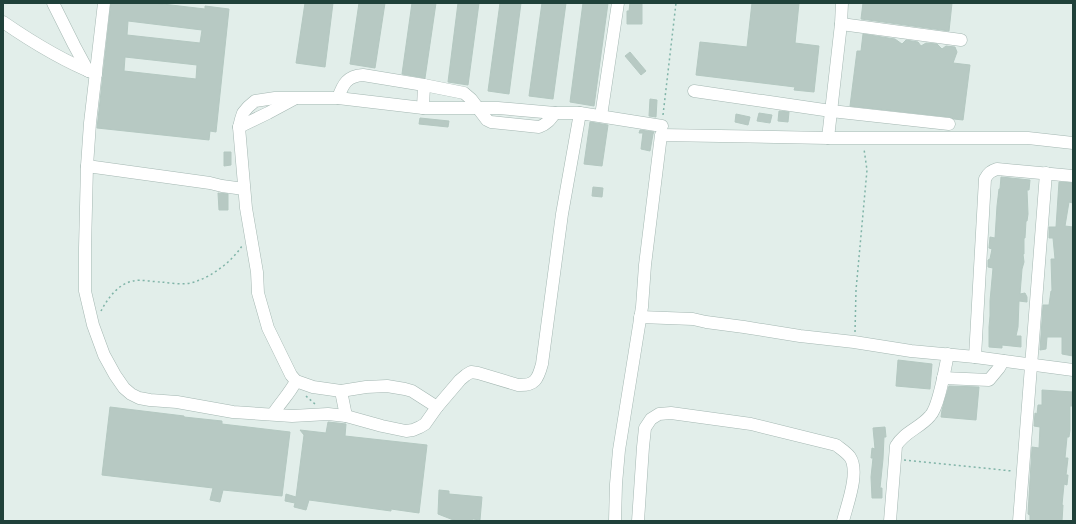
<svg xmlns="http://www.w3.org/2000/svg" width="1076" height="524" font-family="'PT Sans',sans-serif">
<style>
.building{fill:#b7c9c3;stroke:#b4c8c1;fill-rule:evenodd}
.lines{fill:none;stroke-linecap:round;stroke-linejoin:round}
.minor-casing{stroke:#a4b7b2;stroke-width:13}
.path{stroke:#80b4a8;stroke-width:1.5;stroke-dasharray:2 3;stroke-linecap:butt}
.minor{stroke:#fff;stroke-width:12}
</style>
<rect width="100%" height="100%" fill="#e2eeea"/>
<g class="building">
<path d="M111,3H154L205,9V6L229,9L216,132L210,131L209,140L97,128ZM128,21L202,30L200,43L127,35ZM125,57L197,65L196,79L124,71Z"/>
<polygon points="305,3 333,3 325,67 296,63"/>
<polygon points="359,3 385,3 375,68 350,64"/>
<polygon points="412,3 436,3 425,78 402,74"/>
<polygon points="458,3 479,3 468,85 448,82"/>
<polygon points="500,3 521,3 509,94 488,91"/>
<polygon points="542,3 566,3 553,99 529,96"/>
<polygon points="583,3 608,3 594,106 570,102"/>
<polygon points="630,3 642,3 642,24 627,24 627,11 629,11"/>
<polygon points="752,3 799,3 795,43 819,46 814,92 794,90 795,87 696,75 700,42 747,47"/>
<polygon points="863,3 952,3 949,31 861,19"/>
<polygon points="863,34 895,39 902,44 906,40 918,42 921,46 926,43 937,44 942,49 946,46 955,47 957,52 953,63 970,65 963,120 954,119 950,117 850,106 857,51 861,51"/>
<polygon points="630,52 646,71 641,75 625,56"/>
<polygon points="650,99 657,100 656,117 649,116"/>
<polygon points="779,111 789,112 788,122 778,121"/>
<polygon points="759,113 772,115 770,123 757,121"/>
<polygon points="736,114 750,117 748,125 735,122"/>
<polygon points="420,118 449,121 448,127 419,124"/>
<polygon points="590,122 608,125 602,166 584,164"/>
<polygon points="640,130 654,132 653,134 650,151 641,149 643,133 639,133"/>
<polygon points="224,152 231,152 231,165 224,166"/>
<polygon points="1001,177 1030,180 1029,190 1027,190 1028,214 1027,221 1026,221 1025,238 1024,238 1024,254 1023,254 1024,262 1022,269 1020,294 1025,293 1027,297 1027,302 1019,301 1018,327 1016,336 1021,336 1021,347 1002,345 1002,348 989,347 989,327 990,316 990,301 993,268 988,267 988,260 990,259 992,249 989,248 990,237 995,238 997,206 999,189 1000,189"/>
<polygon points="1059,182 1073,183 1073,203 1069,202 1065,226 1073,227 1073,356 1062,354 1062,337 1047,337 1046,349 1040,350 1043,305 1049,305 1051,291 1052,291 1051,259 1055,259 1053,238 1049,238 1049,227 1056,227"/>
<polygon points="593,187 603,188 602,197 592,196"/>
<polygon points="218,193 228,194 228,210 219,210"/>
<polygon points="898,360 932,364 930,389 896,386"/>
<polygon points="949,386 979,387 976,420 941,417 942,410"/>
<polygon points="1042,390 1073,392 1073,406 1070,406 1070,430 1069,437 1067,437 1065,458 1068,458 1066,475 1068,475 1067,485 1064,484 1062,505 1063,505 1062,521 1030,521 1030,515 1028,514 1032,447 1039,448 1040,427 1034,426 1035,413 1037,414 1038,405 1042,405"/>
<polygon points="110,407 184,416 184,417 222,421 222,424 290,432 282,496 223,490 220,502 210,500 213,488 102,475"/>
<polygon points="328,422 346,424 345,436 427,445 419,513 391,509 391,511 309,500 306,510 294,507 295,503 285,501 286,494 296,497 304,435 300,430 326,433"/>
<polygon points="885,427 886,437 884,437 883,459 880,488 882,488 882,498 872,498 871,477 873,458 871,458 872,448 875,449 873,428"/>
<polygon points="439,490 449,491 449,494 482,497 480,520 473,519 470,521 456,521 438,514"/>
</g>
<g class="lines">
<defs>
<g id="minor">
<polyline points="53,3 74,45 88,71"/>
<polyline points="104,3 90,123 87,166 85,248 85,291 93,325 104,355 115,375 124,388 131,394 139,398 150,400 177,402 233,412 292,416 328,414 346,416 382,426 406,431 413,430 420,427 425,424 437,407 412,391 405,389 387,386 366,387 341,391 313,387 296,381 291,375 268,328 258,293 257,272 246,208 239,127 241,119 243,113 248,107 255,101 275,98 338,98 423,108 498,108 555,113 580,113"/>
<path d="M3,22C32,42 63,61 96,74"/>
<polyline points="841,24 961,40"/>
<polyline points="694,91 831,111 949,124"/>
<path d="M338,98C343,84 347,76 363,75L424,85L464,93L471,99L487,120L491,122L539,127C547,124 550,120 555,113"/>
<polyline points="423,108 424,85"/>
<polyline points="601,116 618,3"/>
<polyline points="239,127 268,113 294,99"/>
<polyline points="828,138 841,24 842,3"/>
<polyline points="87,166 210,183 222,186 244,189"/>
<polyline points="640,317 693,319 706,322 744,327 800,336 854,342 911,351 975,357 1073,370"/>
<path d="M975,357L985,179C988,173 991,171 997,169L1073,176"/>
<polyline points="943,378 989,380 999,368 1003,361"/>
<polyline points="341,391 346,416"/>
<path d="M437,407L460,380L466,375L471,372L478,373L518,385C535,386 538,379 542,364L562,214L580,113L662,126"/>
<path d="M273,414C280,403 290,393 296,381"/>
<polyline points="615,521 616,484 619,450 642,307 645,265 661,135 828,138 1028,138 1073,143"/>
<path d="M638,521L643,447L645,428L651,419L659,414L671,413L751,424L836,445C841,449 846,452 850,457C860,472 847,505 843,521"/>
<path d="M890,521L896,446C904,432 920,428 930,416C939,407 945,368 948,354"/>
<polyline points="1019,521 1046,173"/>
</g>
</defs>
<use href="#minor" class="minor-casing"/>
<g class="path">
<polyline points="663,115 676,3"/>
<path d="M101,311C108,298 118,284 133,281C140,279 153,282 161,282C172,283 186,286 197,281C214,275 232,261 242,246"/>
<polyline points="855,332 856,290 867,170 864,149"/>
<polyline points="306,396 315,404"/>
<polyline points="904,460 1012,471"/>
</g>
<use href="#minor" class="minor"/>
</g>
<rect width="1076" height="524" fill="none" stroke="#20413a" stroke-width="8"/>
</svg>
